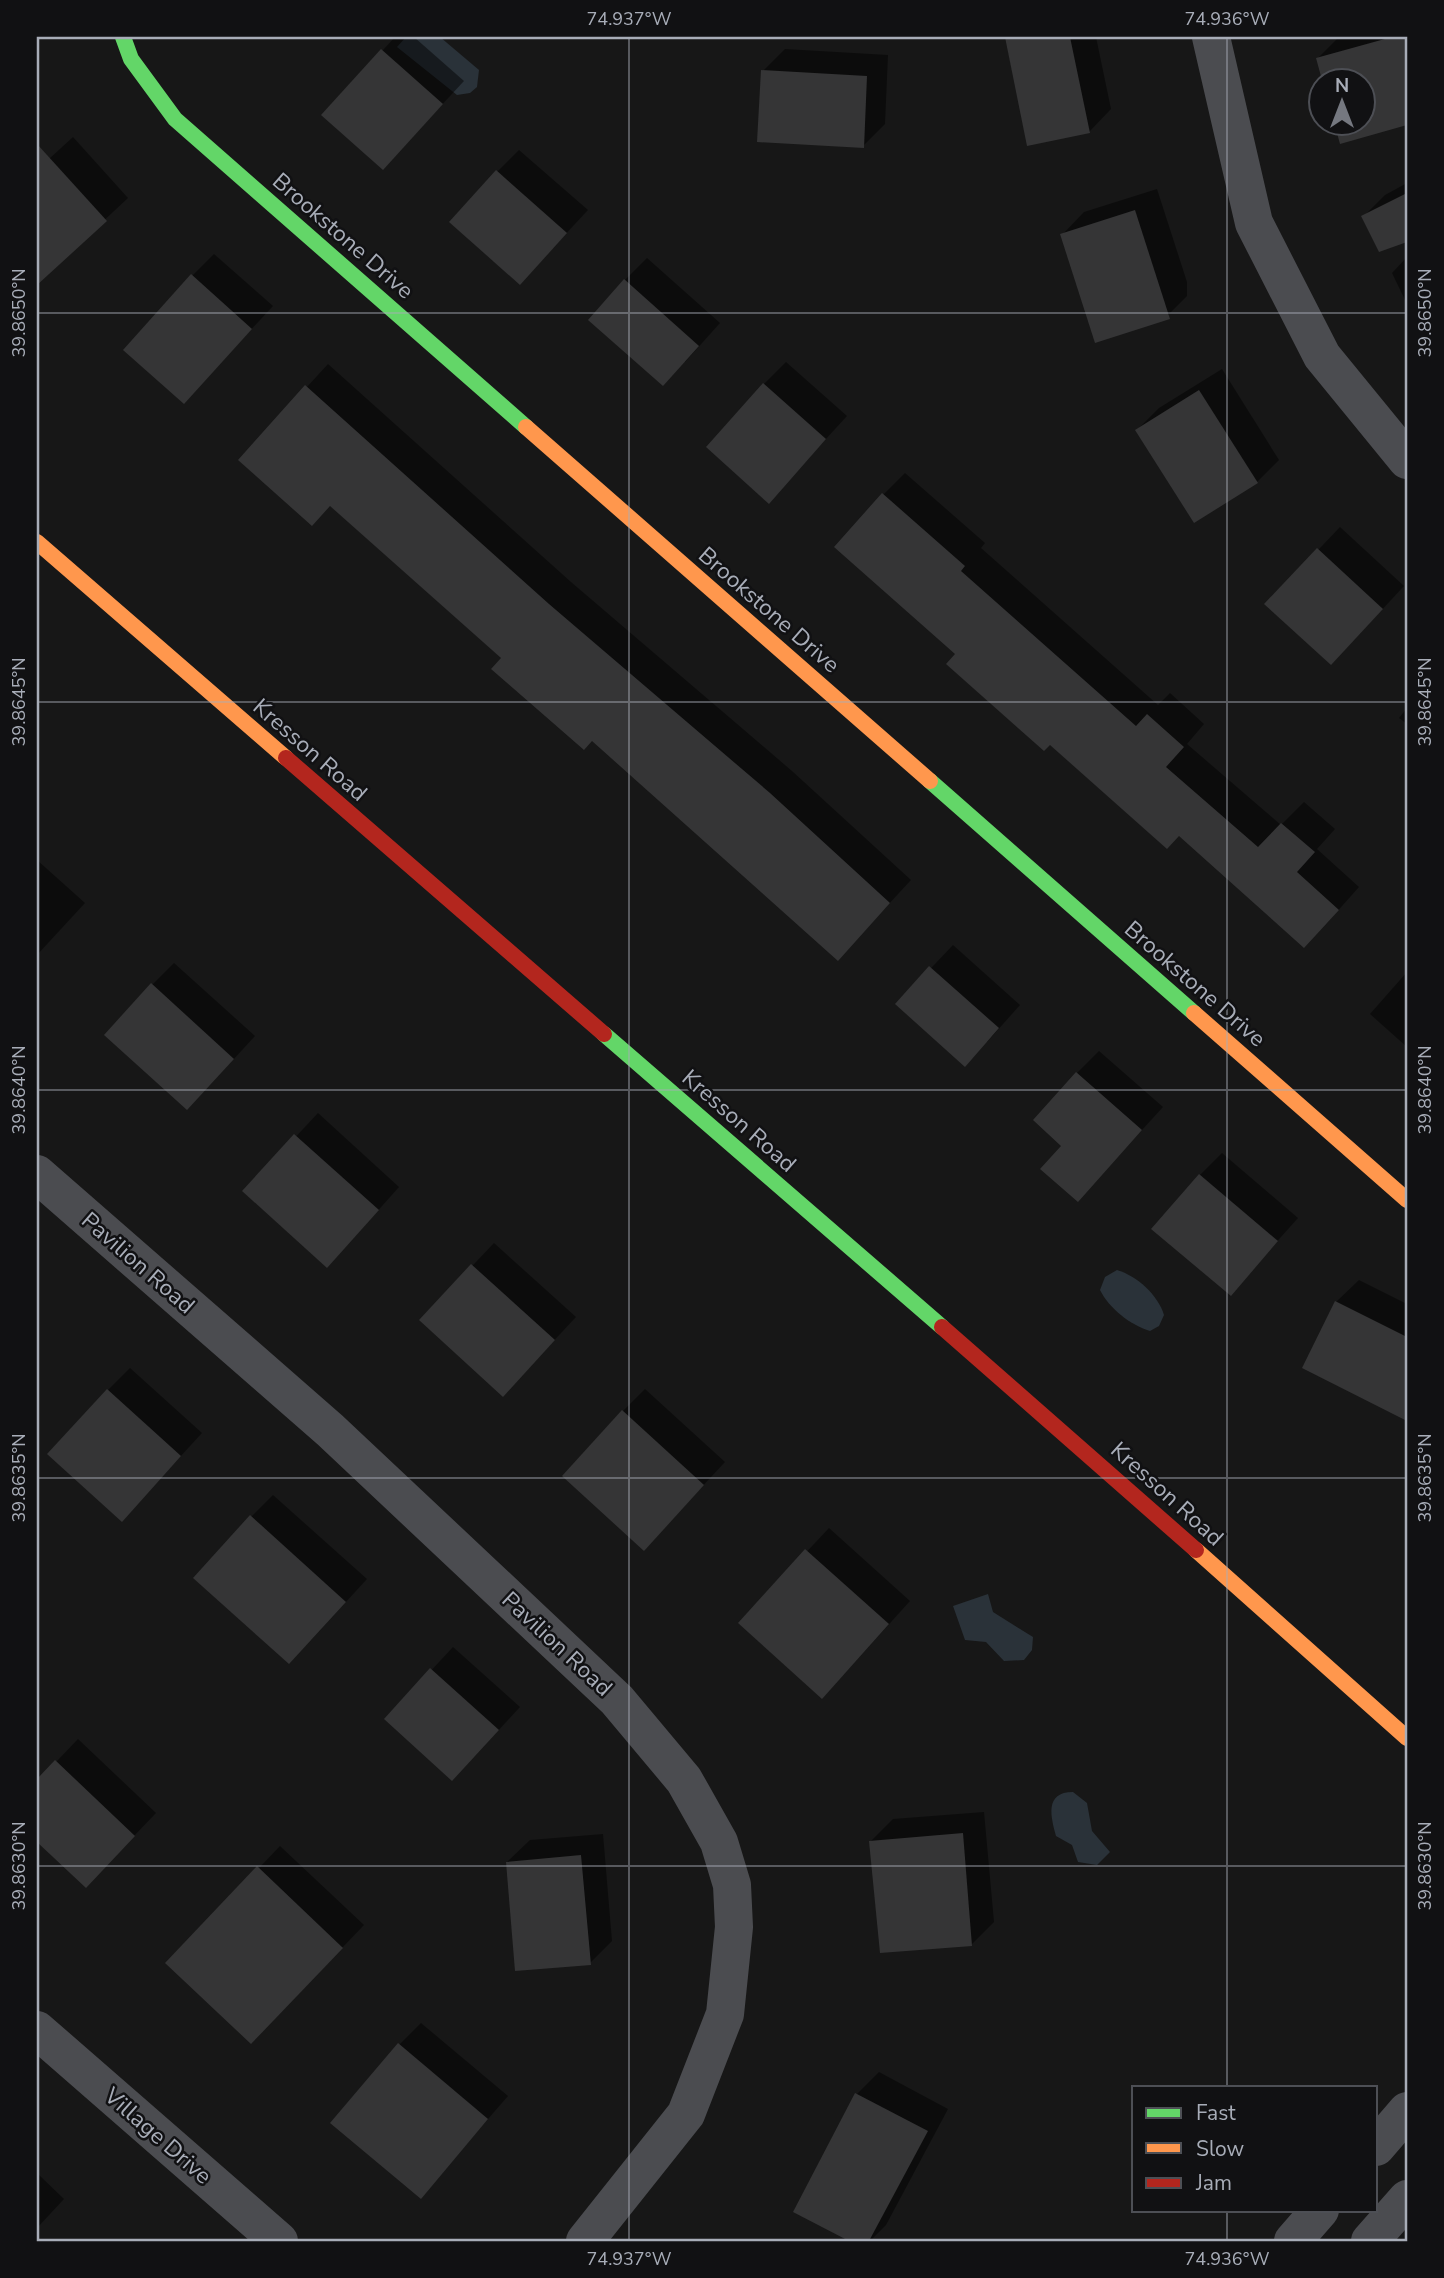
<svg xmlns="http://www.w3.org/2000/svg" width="1444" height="2278" font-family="'Nunito Sans',sans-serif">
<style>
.water{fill:#2a3239}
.shadow{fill:#0007}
.building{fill:#353536}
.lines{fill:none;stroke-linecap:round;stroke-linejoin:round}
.street{stroke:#4b4c50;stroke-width:38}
.fast{stroke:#63d668;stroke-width:16}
.slow{stroke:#ff974d;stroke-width:16}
.jam{stroke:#b3261e;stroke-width:16}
.ticks{fill:none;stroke:#a8adb8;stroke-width:2;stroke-opacity:0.45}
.labels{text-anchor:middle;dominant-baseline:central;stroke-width:5;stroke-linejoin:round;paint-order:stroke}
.street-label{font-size:23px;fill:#a8adb8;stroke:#111113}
.neatline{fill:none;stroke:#a8adb8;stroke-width:2.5}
.ticks-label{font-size:18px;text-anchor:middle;fill:#a8adb8}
</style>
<rect width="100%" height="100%" fill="#171717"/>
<g class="water">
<polygon points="406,37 440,37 479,70 477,87 470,93 457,95 397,47"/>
<path d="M1117,1270C1137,1276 1158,1295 1164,1315L1159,1326L1150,1331C1130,1325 1109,1308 1100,1290L1105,1277Z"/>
<polygon points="988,1594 993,1612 1033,1637 1032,1650 1024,1660 1004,1661 986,1642 965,1640 953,1606"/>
<path d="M1073,1792L1087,1803L1092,1831L1110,1852L1097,1865L1078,1862L1072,1845L1056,1836C1051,1817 1044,1792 1073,1792Z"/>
</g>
<g class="shadow">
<polygon points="395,37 414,37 464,81 383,168 323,115"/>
<polygon points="1007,37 1096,37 1111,109 1089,132 1029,144"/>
<polygon points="1339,37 1407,37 1407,123 1341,142 1364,122 1364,80 1324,80 1318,58"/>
<polygon points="785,49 888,55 885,124 863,146 763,71"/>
<polygon points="73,137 128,198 37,283 37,170"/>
<polygon points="519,150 588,210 520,283 497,172"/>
<polygon points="1407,183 1407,241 1380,249 1363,217 1385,195"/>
<polygon points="1157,189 1187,282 1187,296 1164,319 1062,235 1084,212"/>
<polygon points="214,254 273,306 184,402 192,276"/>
<polygon points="1407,257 1407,304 1392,273"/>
<polygon points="647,258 720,323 685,362 625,280"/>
<polygon points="786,362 847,416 769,501 764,384"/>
<polygon points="328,364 571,582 792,771 911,880 838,959 331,505 240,460"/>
<polygon points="1222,369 1279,460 1257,482 1137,430 1159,408"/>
<polygon points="905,473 985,543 981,548 1158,705 1170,693 1204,724 1187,744 1281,825 1304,802 1335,829 1317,849 1359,887 1326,924 1180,834 958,654 883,495"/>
<polygon points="1340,527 1404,586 1353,641 1267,604"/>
<polygon points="1407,708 1407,724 1399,718"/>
<polygon points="37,860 85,903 37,955"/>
<polygon points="953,945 1020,1005 987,1042 897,1004"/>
<polygon points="174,963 255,1036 209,1086 152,985"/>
<polygon points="1407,972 1407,1047 1370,1014"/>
<polygon points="1099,1051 1163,1107 1078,1200 1077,1073"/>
<polygon points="318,1113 399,1187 349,1243 245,1191"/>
<polygon points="1222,1153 1298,1218 1231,1293 1200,1175"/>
<polygon points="494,1243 576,1317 503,1395 421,1320"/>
<polygon points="1359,1280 1407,1304 1407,1419 1304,1367 1336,1302"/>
<polygon points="130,1368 202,1433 122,1520 108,1390"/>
<polygon points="645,1389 725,1462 644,1549 623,1411"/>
<polygon points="273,1495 367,1579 311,1640 251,1517"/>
<polygon points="829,1528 910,1601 844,1674 741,1622"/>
<polygon points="453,1647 520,1707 474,1757 386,1719"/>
<polygon points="78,1739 156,1813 86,1886 37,1839 37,1782"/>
<polygon points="984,1812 994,1922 972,1944 871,1841 893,1819"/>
<polygon points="603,1834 612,1941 590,1963 507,1862 530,1840"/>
<polygon points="280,1846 364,1925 273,2020 259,1868"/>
<polygon points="421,2023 508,2096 421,2196 399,2045"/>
<polygon points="879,2072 948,2109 886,2225 870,2241 853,2241 795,2211 857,2094"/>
<polygon points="37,2173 64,2199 37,2228"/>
</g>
<g class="building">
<polygon points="1005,37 1070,37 1090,133 1027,146"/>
<polygon points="1392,37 1407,37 1407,125 1340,144 1334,122 1363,122 1363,80 1322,80 1316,58"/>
<polygon points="381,49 443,104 383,170 321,115"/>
<polygon points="761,70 867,76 864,148 757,142"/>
<polygon points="37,144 107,221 37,285"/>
<polygon points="496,170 567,233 520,285 449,222"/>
<polygon points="1407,193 1407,242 1379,252 1361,216"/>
<polygon points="1135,210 1170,319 1095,343 1060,234"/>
<polygon points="191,274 252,329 184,404 123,350"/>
<polygon points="624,279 699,346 663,386 588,320"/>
<polygon points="763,383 826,439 769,504 706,447"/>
<polygon points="305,385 549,604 770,793 890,903 838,961 592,741 584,750 491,669 501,658 330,506 312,526 238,460"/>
<polygon points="1199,390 1258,483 1194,523 1135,430"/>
<polygon points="882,493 965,566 961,571 1136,726 1147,714 1184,747 1166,767 1258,847 1281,823 1315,852 1297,872 1339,910 1304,948 1179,836 1167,849 1050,745 1044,751 946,664 955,654 834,547"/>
<polygon points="1317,548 1383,609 1331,665 1264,604"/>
<polygon points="929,966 999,1028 965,1067 895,1004"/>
<polygon points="151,983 234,1059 187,1110 104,1035"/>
<polygon points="1076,1072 1142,1130 1078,1202 1040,1169 1061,1146 1033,1120"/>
<polygon points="294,1134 379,1210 327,1268 242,1191"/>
<polygon points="1199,1174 1278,1241 1231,1296 1151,1229"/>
<polygon points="471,1264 555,1340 503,1397 419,1320"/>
<polygon points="1335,1301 1407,1337 1407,1421 1302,1368"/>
<polygon points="107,1389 181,1456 122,1522 47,1454"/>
<polygon points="622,1410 704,1485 644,1551 562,1476"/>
<polygon points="250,1515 346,1602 289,1664 193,1578"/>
<polygon points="805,1549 889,1624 822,1699 738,1623"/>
<polygon points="430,1668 499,1730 452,1781 384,1719"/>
<polygon points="55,1760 135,1836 86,1888 37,1842 37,1779"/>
<polygon points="963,1833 972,1946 880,1953 869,1841"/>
<polygon points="581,1855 591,1965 515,1971 506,1862"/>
<polygon points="257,1866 343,1948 251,2044 165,1963"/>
<polygon points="398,2043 488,2119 421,2199 330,2123"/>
<polygon points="855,2093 928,2131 869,2241 849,2241 793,2212"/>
</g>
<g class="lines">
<g class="street">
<polyline points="1211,37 1254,223 1322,356 1407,460"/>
<polyline points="37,1174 330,1430 617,1700 684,1780 719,1842 732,1885 734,1927 725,2014 686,2114 585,2241"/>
<polyline points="37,2030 279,2241"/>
<polyline points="1376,2147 1407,2111"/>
<polyline points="1293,2241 1320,2210"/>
<polyline points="1370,2241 1407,2199"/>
</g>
<g class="fast">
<polyline points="123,37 131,59 175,119 526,427"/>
<polyline points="930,781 1194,1013"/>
<polyline points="604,1034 942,1327"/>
</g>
<g class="slow">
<polyline points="526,427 930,781"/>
<polyline points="37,542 286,758"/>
<polyline points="1194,1013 1407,1200"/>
<polyline points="1196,1550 1407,1738"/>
</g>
<g class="jam">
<polyline points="286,758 604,1034"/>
<polyline points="942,1327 1196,1550"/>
</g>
</g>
<path class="ticks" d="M629,37V2241M1227,37V2087M37,313H1407M37,702H1407M37,1090H1407M37,1478H1407M37,1866H1407M1227,2210V2241"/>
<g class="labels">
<g class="street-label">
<text transform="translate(343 236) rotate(41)">Brookstone Drive</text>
<text transform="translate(769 610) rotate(41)">Brookstone Drive</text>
<text transform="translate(310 750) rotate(41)">Kresson Road</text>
<text transform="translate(1195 984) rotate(41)">Brookstone Drive</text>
<text transform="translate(739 1121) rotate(41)">Kresson Road</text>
<text transform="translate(138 1263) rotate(41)">Pavilion Road</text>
<text transform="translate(1167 1494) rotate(42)">Kresson Road</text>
<text transform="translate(557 1644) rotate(43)">Pavilion Road</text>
<text transform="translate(158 2136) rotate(41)">Village Drive</text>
</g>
</g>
<rect width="1444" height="2278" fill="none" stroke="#111113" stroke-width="77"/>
<rect x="1132" y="2086" width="245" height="126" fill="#111113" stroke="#4d4f55" stroke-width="2"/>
<rect x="1146" y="2108" width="35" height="10" fill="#63d668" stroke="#4d4f55" stroke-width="2"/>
<text x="1196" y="2120" font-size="21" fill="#a8adb8">Fast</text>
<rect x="1146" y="2143" width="35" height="10" fill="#ff974d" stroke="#4d4f55" stroke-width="2"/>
<text x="1196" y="2156" font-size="21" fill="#a8adb8">Slow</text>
<rect x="1146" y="2178" width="35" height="10" fill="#b3261e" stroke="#4d4f55" stroke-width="2"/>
<text x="1196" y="2190" font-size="21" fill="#a8adb8">Jam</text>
<g transform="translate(1342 102)"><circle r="33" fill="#111113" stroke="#4d4f55" stroke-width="2"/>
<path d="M0-5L12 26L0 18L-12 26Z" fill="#757880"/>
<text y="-10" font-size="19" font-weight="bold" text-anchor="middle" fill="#a8adb8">N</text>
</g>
<rect x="38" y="38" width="1368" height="2202" class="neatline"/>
<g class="ticks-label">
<text x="629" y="25">74.937°W</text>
<text x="1227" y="25">74.936°W</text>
<text transform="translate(19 313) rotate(-90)" y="6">39.8650°N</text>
<text transform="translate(1425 313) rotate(-90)" y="6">39.8650°N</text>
<text transform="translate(19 702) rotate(-90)" y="6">39.8645°N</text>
<text transform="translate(1425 702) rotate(-90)" y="6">39.8645°N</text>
<text transform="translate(19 1090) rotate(-90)" y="6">39.8640°N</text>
<text transform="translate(1425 1090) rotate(-90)" y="6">39.8640°N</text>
<text transform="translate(19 1478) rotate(-90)" y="6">39.8635°N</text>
<text transform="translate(1425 1478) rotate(-90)" y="6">39.8635°N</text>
<text transform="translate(19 1866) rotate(-90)" y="6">39.8630°N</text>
<text transform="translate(1425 1866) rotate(-90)" y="6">39.8630°N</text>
<text x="629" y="2265">74.937°W</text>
<text x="1227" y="2265">74.936°W</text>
</g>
</svg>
